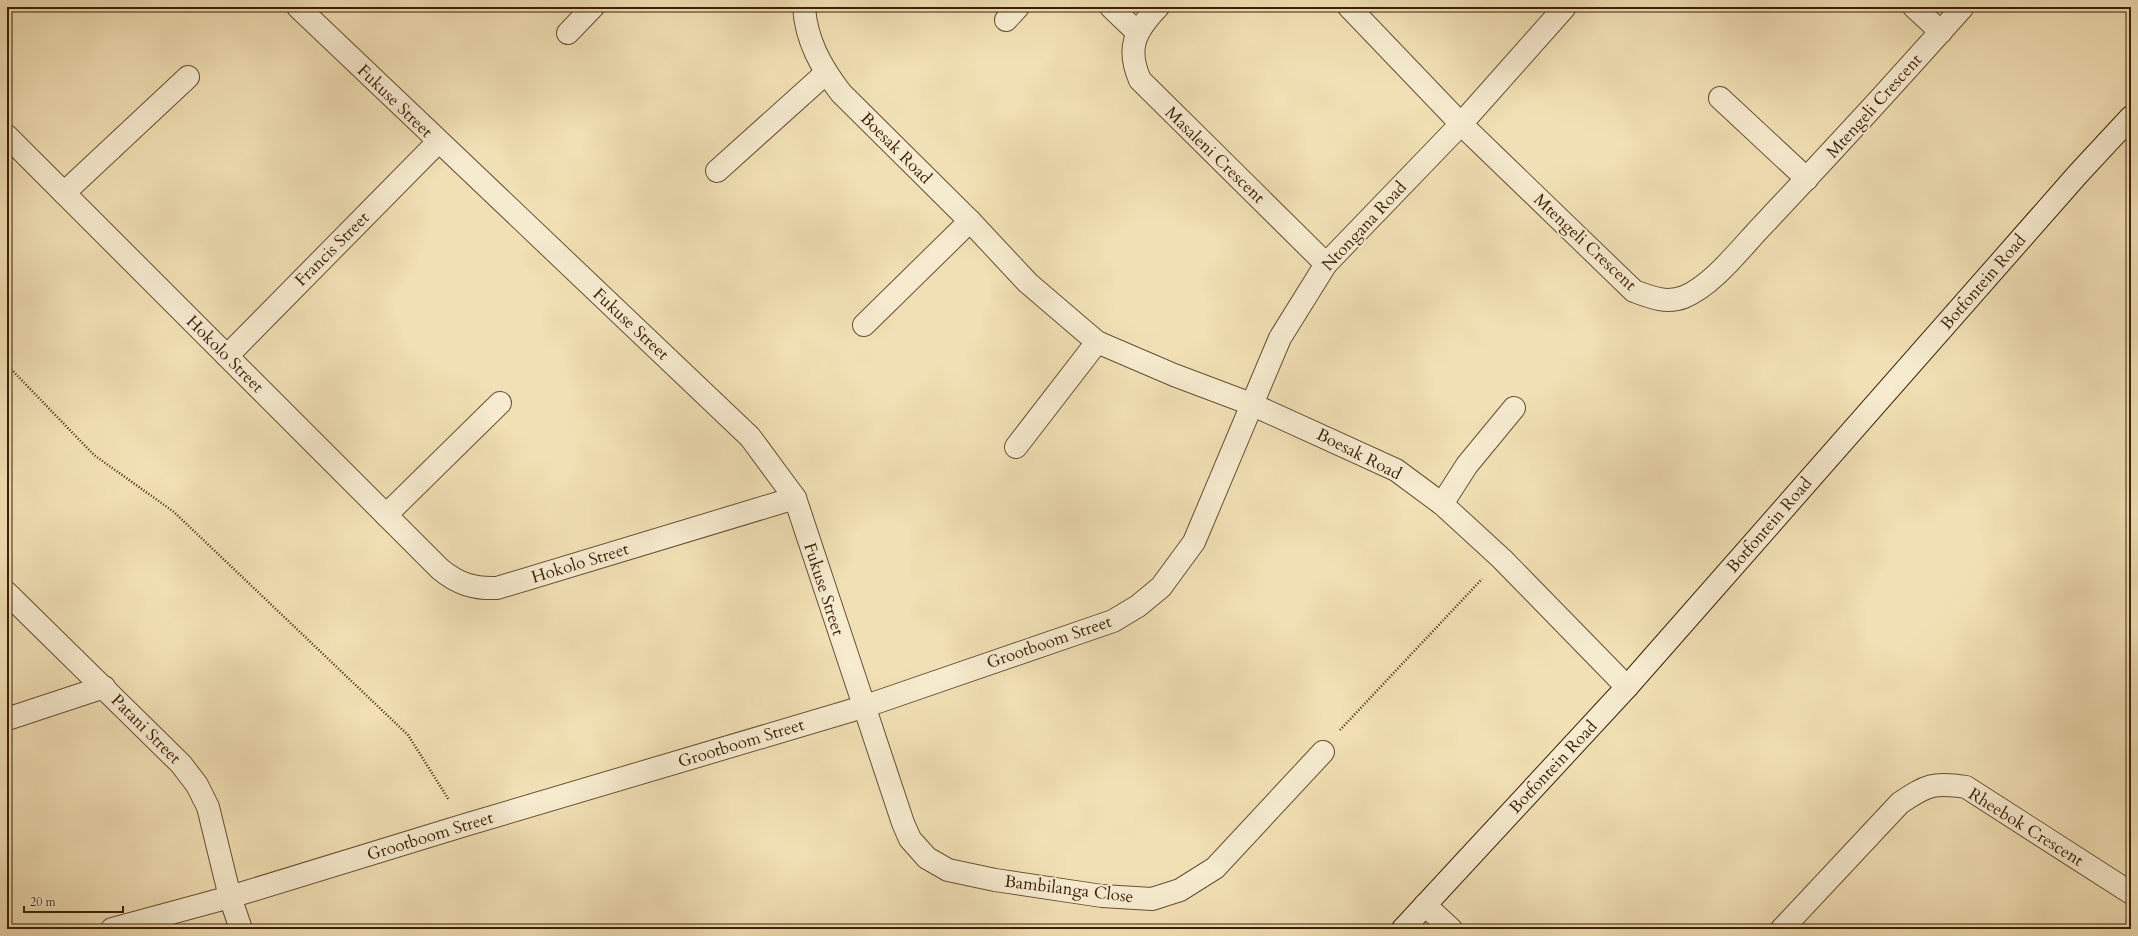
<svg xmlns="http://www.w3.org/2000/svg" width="2138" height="936" font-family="Cardo,serif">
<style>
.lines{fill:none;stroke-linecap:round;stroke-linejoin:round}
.minor-casing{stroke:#684f32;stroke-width:24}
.secondary-casing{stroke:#3b1f07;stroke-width:24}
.path{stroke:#3b1f07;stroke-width:2.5;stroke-dasharray:1 2;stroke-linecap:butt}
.minor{stroke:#f6ebcf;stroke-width:22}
.secondary{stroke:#f6ebcf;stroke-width:22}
.labels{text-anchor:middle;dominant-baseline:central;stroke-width:4;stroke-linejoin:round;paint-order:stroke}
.street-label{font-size:17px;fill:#3b1f07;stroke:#f6ebcf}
</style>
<rect width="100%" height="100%" fill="#f1e0b5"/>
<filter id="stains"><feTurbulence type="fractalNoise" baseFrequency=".005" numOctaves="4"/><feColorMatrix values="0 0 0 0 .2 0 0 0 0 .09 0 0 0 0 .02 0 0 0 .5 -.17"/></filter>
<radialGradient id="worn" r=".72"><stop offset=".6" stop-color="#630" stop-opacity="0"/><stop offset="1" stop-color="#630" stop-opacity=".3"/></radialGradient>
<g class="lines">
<defs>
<g id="minor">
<polyline points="298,7 750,437 795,498 903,823 910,839 927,858 948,870 995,880 1102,896 1152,899 1180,890 1215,868 1323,752"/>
<path d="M804,7C806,40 821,67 841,93L970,221L1028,283L1097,342L1174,375L1251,404L1396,470L1442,504L1502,559L1627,687"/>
<polyline points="1111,7 1137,32"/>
<path d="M1158,7C1135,31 1126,48 1140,80L1326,264"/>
<path d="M1349,7L1461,124L1634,291C1650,297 1666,304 1684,297C1713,285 1740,249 1762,226C1830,154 1897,81 1963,7"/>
<polyline points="1914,7 1941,32"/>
<polyline points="1006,20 1018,7"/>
<polyline points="568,33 593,7"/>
<polyline points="1720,98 1807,179"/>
<path d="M7,136L440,569C458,584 474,589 497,588L795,498"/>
<polyline points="717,171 826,73"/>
<polyline points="64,193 188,77"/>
<polyline points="864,325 970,221"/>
<polyline points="227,356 438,142"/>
<polyline points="1016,447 1097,342"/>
<polyline points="1442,504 1467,465 1514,408"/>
<polyline points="386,515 500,403"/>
<polyline points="7,593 181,764 197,785 208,807 230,897 241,929"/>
<polyline points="7,719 104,687"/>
<polyline points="1425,905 1451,929"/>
<polyline points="112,929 230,897 465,825 863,707 1113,621 1138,606 1161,587 1194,542 1280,338 1326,264 1461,124 1565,7"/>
<path d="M1782,929L1900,803C1927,785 1933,782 1966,787L2131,893"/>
</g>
<polyline id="secondary" points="1403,929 1627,687 2078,174 2131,117"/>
</defs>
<use href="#minor" class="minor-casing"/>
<use href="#secondary" class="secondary-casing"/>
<g class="path">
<polyline points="7,365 94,455 174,512 408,735 449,800"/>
<polyline points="1340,730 1482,579"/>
</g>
<use href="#minor" class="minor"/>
<use href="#secondary" class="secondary"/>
</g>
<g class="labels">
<g class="street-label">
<text transform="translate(395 101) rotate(44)">Fukuse Street</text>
<text transform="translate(1874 106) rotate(-48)">Mtengeli Crescent</text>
<text transform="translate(896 148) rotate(45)">Boesak Road</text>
<text transform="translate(1215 155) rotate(44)">Masaleni Crescent</text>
<text transform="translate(1364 226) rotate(-47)">Ntongana Road</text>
<text transform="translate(1585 242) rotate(43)">Mtengeli Crescent</text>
<text transform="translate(332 249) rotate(-45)">Francis Street</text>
<text transform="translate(1983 282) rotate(-49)">Botfontein Road</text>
<text transform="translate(631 324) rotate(43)">Fukuse Street</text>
<text transform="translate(225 354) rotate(45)">Hokolo Street</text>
<text transform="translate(1359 454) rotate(27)">Boesak Road</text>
<text transform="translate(1769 525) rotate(-49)">Botfontein Road</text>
<text transform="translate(580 563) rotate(-17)">Hokolo Street</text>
<text transform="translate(824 589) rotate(72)">Fukuse Street</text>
<text transform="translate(1049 642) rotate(-19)">Grootboom Street</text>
<text transform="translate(146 729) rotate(45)">Patani Street</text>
<text transform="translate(741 743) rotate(-17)">Grootboom Street</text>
<text transform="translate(1553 767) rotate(-47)">Botfontein Road</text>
<text transform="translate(2026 827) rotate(32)">Rheebok Crescent</text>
<text transform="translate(430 836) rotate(-17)">Grootboom Street</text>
<text transform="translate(1069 889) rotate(7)">Bambilanga Close</text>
</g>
</g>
<rect width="2138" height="936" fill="none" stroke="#f1e0b5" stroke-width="24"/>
<rect x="8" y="8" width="2122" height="920" fill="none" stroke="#3b1f07" stroke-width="2"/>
<rect x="12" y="12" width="2114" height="912" fill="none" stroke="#3b1f07"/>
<path d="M24 906v6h99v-6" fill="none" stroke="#3b1f07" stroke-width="2"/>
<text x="30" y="906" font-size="12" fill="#3b1f07" stroke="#f6ebcf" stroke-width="3" paint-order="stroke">20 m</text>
<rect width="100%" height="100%" filter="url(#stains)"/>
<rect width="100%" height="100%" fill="url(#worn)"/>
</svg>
